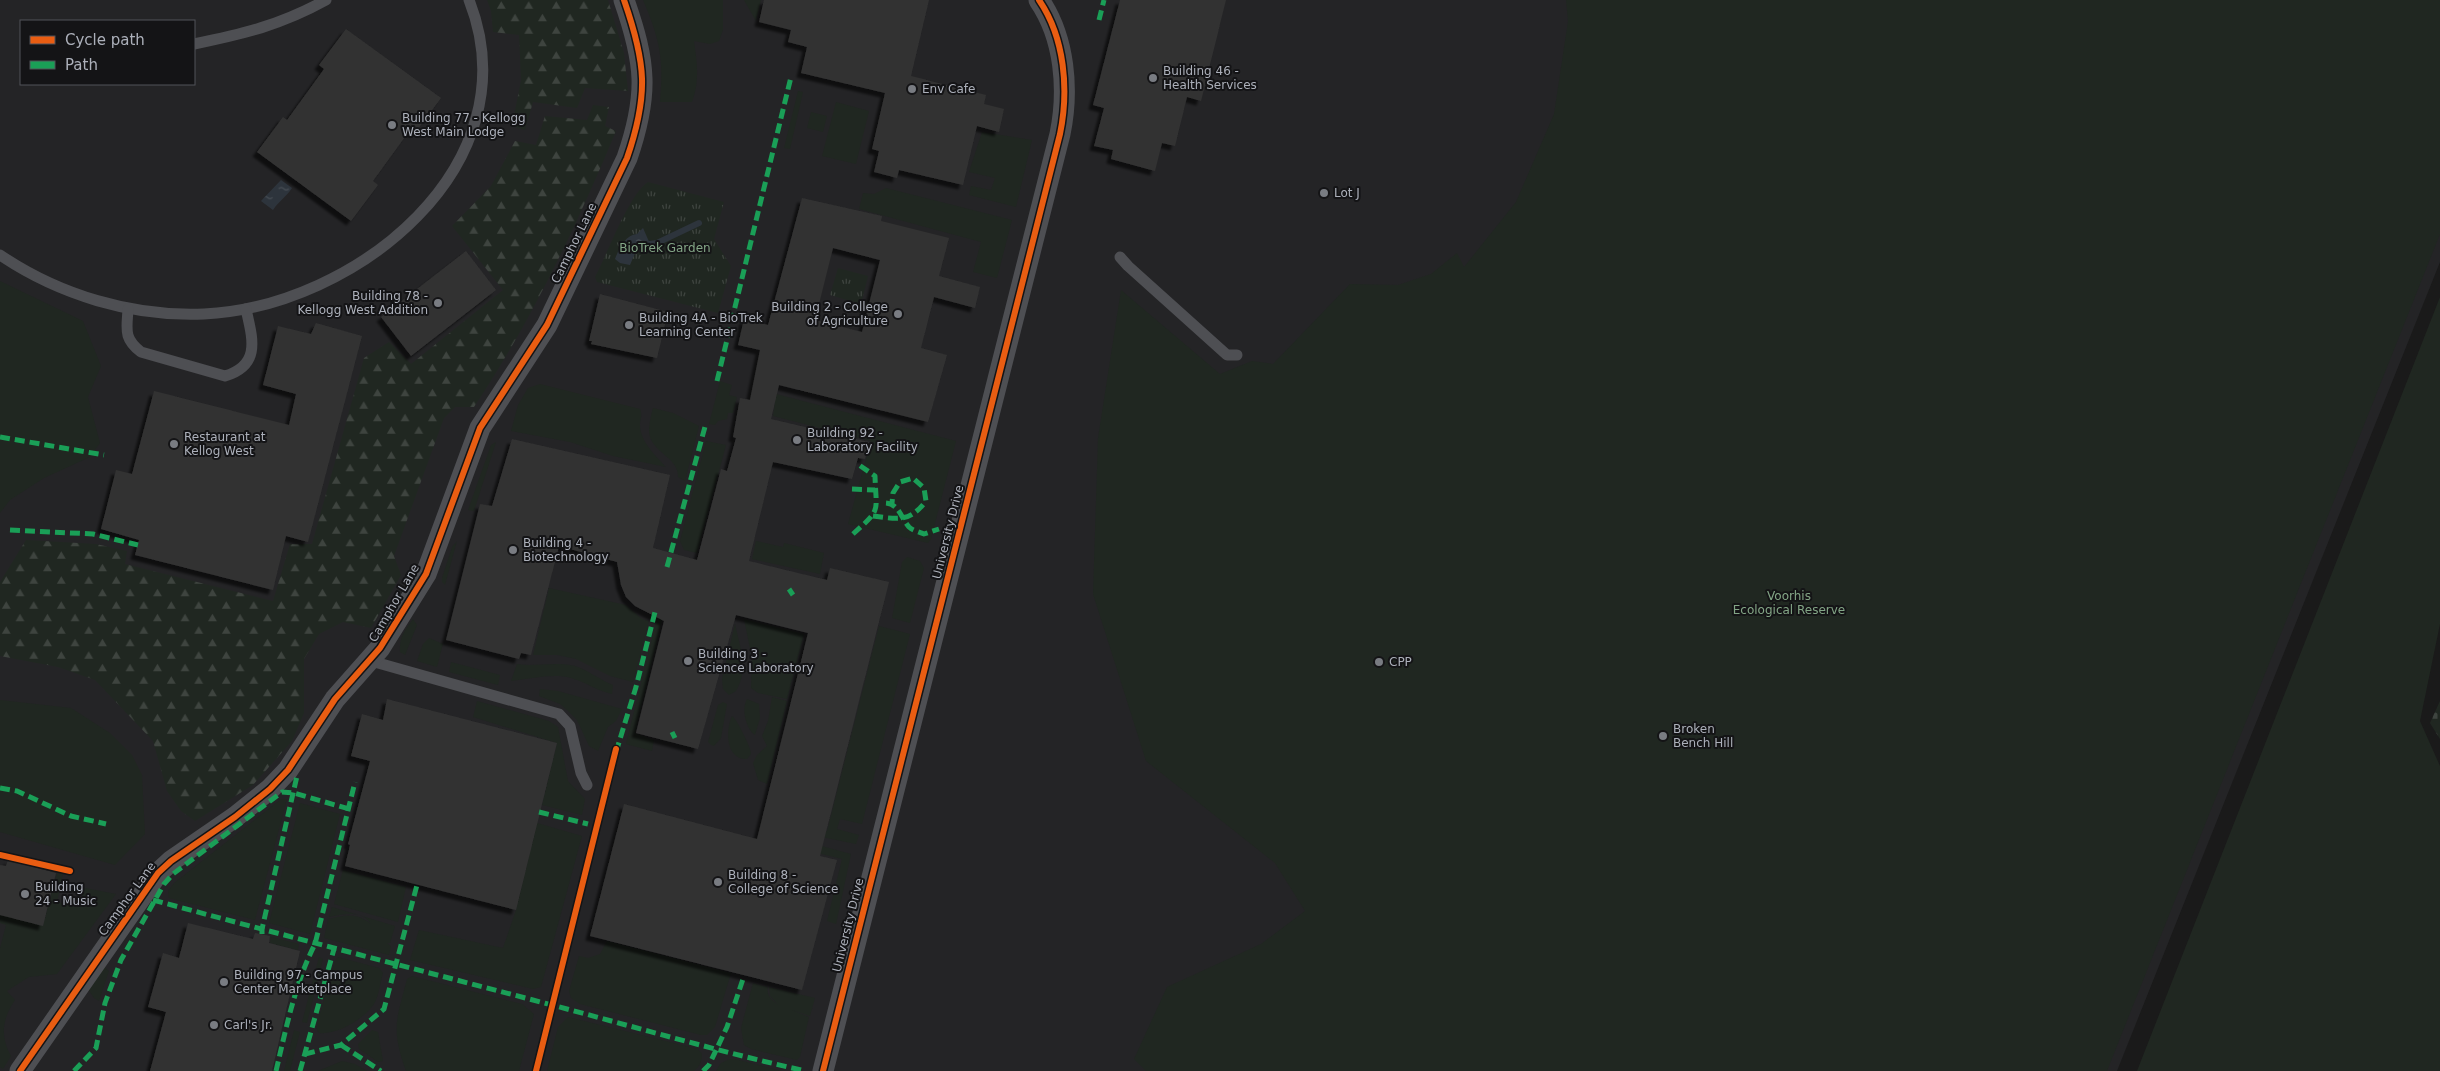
<svg xmlns="http://www.w3.org/2000/svg" width="2440" height="1071" font-family="'DejaVu Sans',sans-serif">
<style>
.built{fill:#242426;fill-rule:evenodd}
.green{fill:#202721}
.forest{fill:url(#forest-firs)}
.cemetery{fill:url(#cemetery-stones)}
.park{fill:url(#park-tufts)}
.water{fill:url(#water-ripples)}
.lines{fill:none;stroke-linecap:round;stroke-linejoin:round}
.stream{stroke:#2d343c;stroke-width:6}
.building{fill:#323232;fill-rule:evenodd;filter:url(#shadow)}
.service{stroke:#4e4f53;stroke-width:11}
.minor{stroke:#4e4f53;stroke-width:21}
.quiet{stroke:#1a9f57;stroke-width:5;stroke-dasharray:10 5;stroke-linecap:butt}
.cycleway-casing{stroke:#141416;stroke-width:9}
.cycleway{stroke:#e95d12;stroke-width:6}
.poi-dot{fill:#797c82;stroke:#141416;stroke-width:2}
.labels{text-anchor:middle;dominant-baseline:central;stroke-width:4;stroke-linejoin:round;paint-order:stroke}
.poi-label{font-size:12px;fill:#acb0ba;stroke:#141416;text-anchor:start}
.street-label{font-size:12px;fill:#acb0ba;stroke:#141416}
.park-label{font-size:12px;fill:#83a586;stroke:#141416}
</style>
<defs>
<pattern id="forest-firs" width="22" height="20" patternUnits="userSpaceOnUse" patternTransform="scale(1.25)"><rect width="22" height="20" fill="#202721"/><path d="M5 1l3.5 6h-7zM16 11l3.5 6h-7z" fill="#3e443f"/></pattern>
<pattern id="cemetery-stones" width="16" height="16" patternUnits="userSpaceOnUse" patternTransform="scale(1.25)"><rect width="16" height="16" fill="#202721"/><path d="M2 7V4a2 2 0 0 1 4 0v3zM10 15v-3a2 2 0 0 1 4 0v3z" fill="#3e443f"/></pattern>
<pattern id="park-tufts" width="24" height="20" patternUnits="userSpaceOnUse" patternTransform="scale(1.25)"><rect width="24" height="20" fill="#202721"/><path d="M3 7l-1-3M5 7V3M7 7l1-3M15 17l-1-3M17 17v-4M19 17l1-3" fill="none" stroke="#3e443f"/></pattern>
<pattern id="water-ripples" width="26" height="14" patternUnits="userSpaceOnUse" patternTransform="scale(1.25)"><rect width="26" height="14" fill="#2d343c"/><path d="M2 4q2-2 4 0t4 0M15 11q2-2 4 0t4 0" fill="none" stroke="#494f56"/></pattern>
<filter id="shadow"><feDropShadow dx="-4.5" dy="4.5" stdDeviation="1" flood-color="#0009"/></filter>
</defs>
<rect width="100%" height="100%" fill="#1a1a1a"/>
<path class="built" d="M0,0H2440V262L2117,1071H0ZM21,21H194V84H21Z"/>
<g class="green">
<path d="M643,0H723V30L719,41L710,44L694,41C697,62 700,81 692,102H660C664,59 660,40 643,0Z"/>
<polygon points="744,0 761,0 756,21"/>
<polygon points="1566,0 2440,0 2440,234 2107,1071 1146,1071 1134,1059 1167,987 1261,944 1305,911 1275,863 1146,761 1093,594 1098,438 1121,290 1220,374 1252,361 1273,364 1350,284 1398,285 1431,274 1457,253 1464,267 1516,202 1554,114 1568,21"/>
<polygon points="798,91 803,92 790,149 784,148"/>
<polygon points="836,102 869,111 856,164 822,156"/>
<polygon points="811,112 827,116 823,132 807,128"/>
<polygon points="982,132 1032,140 1016,207 969,195 971,186 991,190 995,178 969,172"/>
<polygon points="886,188 1012,220 997,278 973,272 981,242 859,209 863,193 874,194"/>
<polygon points="0,281 83,321 101,366 88,397 100,443 90,457 44,478 10,500 0,513"/>
<polygon points="2440,297 2440,624 2420,721 2440,766 2440,1071 2137,1071"/>
<polygon points="720,381 732,385 729,395 737,397 733,413 728,413 727,419 718,421 715,425 709,424"/>
<path d="M540,384L640,409C643,415 640,419 640,425C640,441 655,455 666,467L613,456L570,442L511,431L518,405L528,388Z"/>
<polygon points="776,394 956,441 931,539 928,543 848,524 871,441 773,416"/>
<path d="M653,408L673,413L699,426L685,481L678,477C679,457 651,453 649,432C649,425 651,415 653,408Z"/>
<polygon points="706,441 726,445 697,553 684,550 680,541"/>
<polygon points="496,442 474,511 468,510 491,445"/>
<polygon points="457,541 445,585 442,582 442,578 452,547"/>
<polygon points="756,541 783,547 784,543 824,553 820,574 752,559"/>
<polygon points="907,557 920,561 924,568 910,623 892,618 902,562"/>
<polygon points="549,588 626,605 642,619 649,621 633,682 610,676 576,659 557,655 533,655"/>
<polygon points="662,598 667,599 635,733 654,740 652,751 626,744"/>
<path d="M413,619L417,625L405,655L400,652C399,637 405,630 413,619Z"/>
<polygon points="744,619 804,634 787,699 758,693 751,688 752,658"/>
<path d="M735,624C740,647 749,670 736,691L729,695L723,689L722,679Z"/>
<polygon points="879,626 910,634 862,824 840,819 837,829 859,835 856,844 807,834 827,831"/>
<polygon points="429,638 443,644 437,667 417,661 423,644"/>
<polygon points="451,662 500,675 498,685 449,672"/>
<path d="M517,664C536,667 556,661 575,666C588,670 600,680 613,685L612,694C597,691 586,682 571,678C553,673 530,679 511,681Z"/>
<polygon points="540,689 558,691 622,709 616,721 608,727 598,751 589,746 577,720 567,710 560,704 539,696"/>
<polygon points="772,697 787,701 767,784 758,780 753,763 757,755 767,746 762,736 768,721"/>
<path d="M747,699L759,704L760,718L755,735C746,729 741,709 747,699Z"/>
<polygon points="0,700 71,708 110,733 132,755 142,775 145,834 115,865 0,832"/>
<polygon points="477,701 549,721 558,727 568,781 585,799 582,815 542,805 557,743 473,717"/>
<polygon points="723,702 727,704 721,738 714,746 711,745 708,742 718,705"/>
<path d="M732,716C737,719 751,748 751,754L747,759C726,760 725,731 732,716Z"/>
<polygon points="281,799 287,799 255,920 169,898 168,891 174,883"/>
<polygon points="300,803 340,814 310,934 269,923"/>
<polygon points="537,823 582,836 541,987 533,989 410,960 419,930 503,948 516,910"/>
<polygon points="803,841 851,854 836,924 827,921 842,859 801,849"/>
<polygon points="343,870 406,887 398,922 334,904"/>
<path d="M57,873L63,874L57,902L78,907L85,888L116,894L57,974L29,977L7,991L15,1000C2,1019 0,1037 11,1056L3,1069L0,1067V948L6,925L0,923V914L43,925Z"/>
<path d="M332,907L395,926L390,943H387L391,946L389,955L324,938L328,919C346,915 356,912 371,924C360,909 343,915 329,917Z"/>
<polygon points="271,937 299,944 298,950 270,943"/>
<polygon points="607,941 731,973 715,1027 707,1035 701,1035 580,1004 571,998 569,991 579,956 588,958 600,954"/>
<polygon points="319,957 323,959 307,1023 302,1022"/>
<path d="M338,957L379,968L383,973C380,983 379,996 374,1004C364,1019 337,1035 319,1033L316,1028L335,960Z"/>
<polygon points="104,967 109,971 99,1001 94,998 88,989"/>
<path d="M412,976L522,1004L534,1014L519,1071H406C391,1028 396,1022 407,979Z"/>
<path d="M753,983L768,987C766,996 772,1000 778,1005L770,996L769,987L815,998L810,1016L792,1010L809,1017L800,1057L797,1060L751,1049L744,1045L741,1028Z"/>
<path d="M568,1017L698,1049L702,1054C702,1061 700,1066 694,1071H547L558,1027Z"/>
<polygon points="294,1030 300,1032 290,1071 284,1071"/>
<polygon points="372,1030 378,1032 383,1061 378,1062 359,1049 358,1044"/>
<polygon points="730,1059 735,1059 782,1071 716,1071 721,1063"/>
<polygon points="342,1061 355,1064 367,1071 318,1071"/>
</g>
<g class="forest">
<polygon points="487,0 608,0 624,53 628,91 585,88 577,108 533,102 525,130 512,126 521,80 519,35 493,32 491,11"/>
<path d="M593,105L609,107L605,126L616,131C576,227 532,320 474,407H455L444,418L394,556L401,575L371,628L343,622L319,634L304,659V713L292,741L253,785L195,821L181,811L167,791L153,741L95,680L58,667L0,656V582L26,540L96,544L127,551L125,564L273,601L290,544H312L364,358L389,342L411,364L503,290L452,226L491,186L515,141L536,145L545,116L587,120Z"/>
</g>
<polygon class="cemetery" points="2440,701 2440,739 2430,723"/>
<g class="park">
<path d="M648,182L724,202L714,239L731,266L718,313L597,282L595,277C607,255 629,194 648,182Z"/>
<polygon points="838,268 868,276 861,304 830,295"/>
</g>
<g class="water">
<path d="M281,180L292,188C286,197 279,201 273,210L261,201Z"/>
<path d="M643,228L650,244L645,249L635,253L630,265L620,263L615,259C619,249 625,235 637,234Z"/>
</g>
<g class="lines">
<polyline class="stream" points="650,244 657,243 699,223"/>
</g>
<g class="building">
<polygon points="764,0 929,0 911,76 986,95 984,104 1004,109 999,132 977,126 963,185 899,170 897,178 874,172 879,151 872,149 885,93 801,73 807,47 788,42 791,30 759,22"/>
<polygon points="1120,0 1226,0 1201,101 1187,97 1175,146 1162,143 1155,171 1111,159 1113,150 1094,146 1104,108 1093,105"/>
<polygon points="346,29 441,98 415,133 410,130 373,181 378,185 351,221 257,152 283,117 287,120 324,69 319,65"/>
<path d="M802,198L882,216L881,221L949,238L939,276L980,287L975,308L934,297L921,348L947,355L928,422L779,385L771,419L869,442L865,459L858,458L852,479L773,462L749,561L827,580L830,568L889,582L820,856L837,860L802,990L590,936L624,804L757,839L808,633L736,615L698,749L636,733L664,621L635,606L626,597L621,585L617,562L559,546L531,655L521,653L519,659L446,640L480,504L492,506L512,439L670,475L653,548L697,560L721,469L727,471L736,438L733,437L740,398L750,400L760,350L738,345L744,319L768,325ZM833,248L880,260L862,332L815,320Z"/>
<polygon points="466,251 496,290 411,356 381,317"/>
<polygon points="600,294 668,312 657,358 591,344 592,341 589,341"/>
<polygon points="316,323 362,336 308,542 286,536 273,590 135,555 139,540 101,529 116,470 132,474 154,391 289,425 296,394 263,385 278,326 311,334"/>
<polygon points="387,699 557,743 516,910 345,866 350,845 348,844 370,761 351,756 362,714 383,720"/>
<polygon points="8,860 56,873 43,926 0,915 0,865 6,866"/>
<polygon points="188,923 253,939 255,933 270,936 269,943 300,951 272,1071 150,1071 166,1012 148,1007 163,953 179,958"/>
</g>
<g class="lines">
<g class="service">
<path d="M194,44C243,34 281,25 326,0"/>
<path d="M0,255C59,295 132,317 204,314C355,307 534,165 469,0"/>
<polyline points="1120,257 1128,266 1227,355 1237,355"/>
<path d="M128,309C127,329 123,338 141,352L225,376C262,365 252,337 246,309"/>
<polyline points="371,661 559,714 570,726 581,773 587,785"/>
</g>
<g class="minor">
<path d="M20,1071L158,873L171,861L235,817L270,789L288,770L335,699L380,648L426,574L480,428L547,325L627,158C649,94 646,63 624,0"/>
<path d="M823,1071L1060,134C1069,90 1065,38 1039,0"/>
</g>
<g class="quiet">
<polyline points="1099,20 1104,0"/>
<polyline points="717,381 791,77"/>
<polyline points="0,437 104,455"/>
<polyline points="852,489 875,490"/>
<path d="M886,503C899,504 901,518 909,527C912,530 919,532 924,534L939,529"/>
<path d="M873,516C898,519 909,523 926,501L924,488L913,478L900,482L893,493L892,503"/>
<polyline points="10,530 93,534 138,545"/>
<path d="M853,534C882,508 876,513 875,476L859,465"/>
<polyline points="667,567 706,423"/>
<polyline points="789,589 793,595"/>
<polyline points="672,732 675,738"/>
<polyline points="616,752 636,687 655,612"/>
<polyline points="0,788 17,791 71,816 106,824"/>
<polyline points="539,812 588,824"/>
<path d="M153,900C286,936 419,970 552,1005C635,1027 717,1051 801,1070"/>
<polyline points="262,934 262,929 297,776"/>
<polyline points="341,1045 381,1071"/>
<polyline points="305,1054 341,1045 384,1009 417,885"/>
<polyline points="74,1071 96,1048 105,1003 121,960 164,884 173,874 282,792 294,793 349,809"/>
<path d="M276,1071C286,1029 295,983 315,944L355,782"/>
<polyline points="300,1071 334,949"/>
<polyline points="703,1071 709,1065 727,1027 744,976"/>
</g>
<defs>
<g id="cycleway">
<polyline points="0,855 70,871"/>
<path d="M20,1071L158,873L171,861L235,817L270,789L288,770L335,699L380,648L426,574L480,428L547,325L627,158C649,94 646,63 624,0"/>
<polyline points="536,1071 616,749"/>
<path d="M823,1071L1060,134C1069,90 1065,38 1039,0"/>
</g>
</defs>
<use href="#cycleway" class="cycleway-casing"/>
<use href="#cycleway" class="cycleway"/>
</g>
<g class="poi-dot">
<circle cx="1153" cy="78" r="5"/>
<circle cx="912" cy="89" r="5"/>
<circle cx="392" cy="125" r="5"/>
<circle cx="1324" cy="193" r="5"/>
<circle cx="438" cy="303" r="5"/>
<circle cx="898" cy="314" r="5"/>
<circle cx="629" cy="325" r="5"/>
<circle cx="797" cy="440" r="5"/>
<circle cx="174" cy="444" r="5"/>
<circle cx="513" cy="550" r="5"/>
<circle cx="688" cy="661" r="5"/>
<circle cx="1379" cy="662" r="5"/>
<circle cx="1663" cy="736" r="5"/>
<circle cx="718" cy="882" r="5"/>
<circle cx="25" cy="894" r="5"/>
<circle cx="224" cy="982" r="5"/>
<circle cx="214" cy="1025" r="5"/>
</g>
<g class="labels">
<g class="poi-label">
<text x="1163" y="71">Building 46 -<tspan x="1163" dy="14">Health Services</tspan></text>
<text x="922" y="89">Env Cafe</text>
<text x="402" y="118">Building 77 - Kellogg<tspan x="402" dy="14">West Main Lodge</tspan></text>
<text x="1334" y="193">Lot J</text>
<text x="428" y="296" text-anchor="end">Building 78 -<tspan x="428" dy="14">Kellogg West Addition</tspan></text>
<text x="888" y="307" text-anchor="end">Building 2 - College<tspan x="888" dy="14">of Agriculture</tspan></text>
<text x="639" y="318">Building 4A - BioTrek<tspan x="639" dy="14">Learning Center</tspan></text>
<text x="807" y="433">Building 92 -<tspan x="807" dy="14">Laboratory Facility</tspan></text>
<text x="184" y="437">Restaurant at<tspan x="184" dy="14">Kellog West</tspan></text>
<text x="523" y="543">Building 4 -<tspan x="523" dy="14">Biotechnology</tspan></text>
<text x="698" y="654">Building 3 -<tspan x="698" dy="14">Science Laboratory</tspan></text>
<text x="1389" y="662">CPP</text>
<text x="1673" y="729">Broken<tspan x="1673" dy="14">Bench Hill</tspan></text>
<text x="728" y="875">Building 8 -<tspan x="728" dy="14">College of Science</tspan></text>
<text x="35" y="887">Building<tspan x="35" dy="14">24 - Music</tspan></text>
<text x="234" y="975">Building 97 - Campus<tspan x="234" dy="14">Center Marketplace</tspan></text>
<text x="224" y="1025">Carl's Jr.</text>
</g>
<g class="street-label">
<text transform="translate(574 243) rotate(-64)">Camphor Lane</text>
<text transform="translate(948 532) rotate(-76)">University Drive</text>
<text transform="translate(394 603) rotate(-60)">Camphor Lane</text>
<text transform="translate(127 899) rotate(-54)">Camphor Lane</text>
<text transform="translate(848 925) rotate(-76)">University Drive</text>
</g>
<g class="park-label">
<text x="665" y="248">BioTrek Garden</text>
<text x="1789" y="596">Voorhis<tspan x="1789" dy="14">Ecological Reserve</tspan></text>
</g>
</g>
<rect x="20" y="20" width="175" height="65" fill="#141416" stroke="#515258"/>
<rect x="30" y="36" width="25" height="8" fill="#e95d12" stroke="#515258"/>
<text x="65" y="45" font-size="15" fill="#acb0ba">Cycle path</text>
<rect x="30" y="61" width="25" height="8" fill="#1a9f57" stroke="#515258"/>
<text x="65" y="70" font-size="15" fill="#acb0ba">Path</text>
</svg>
